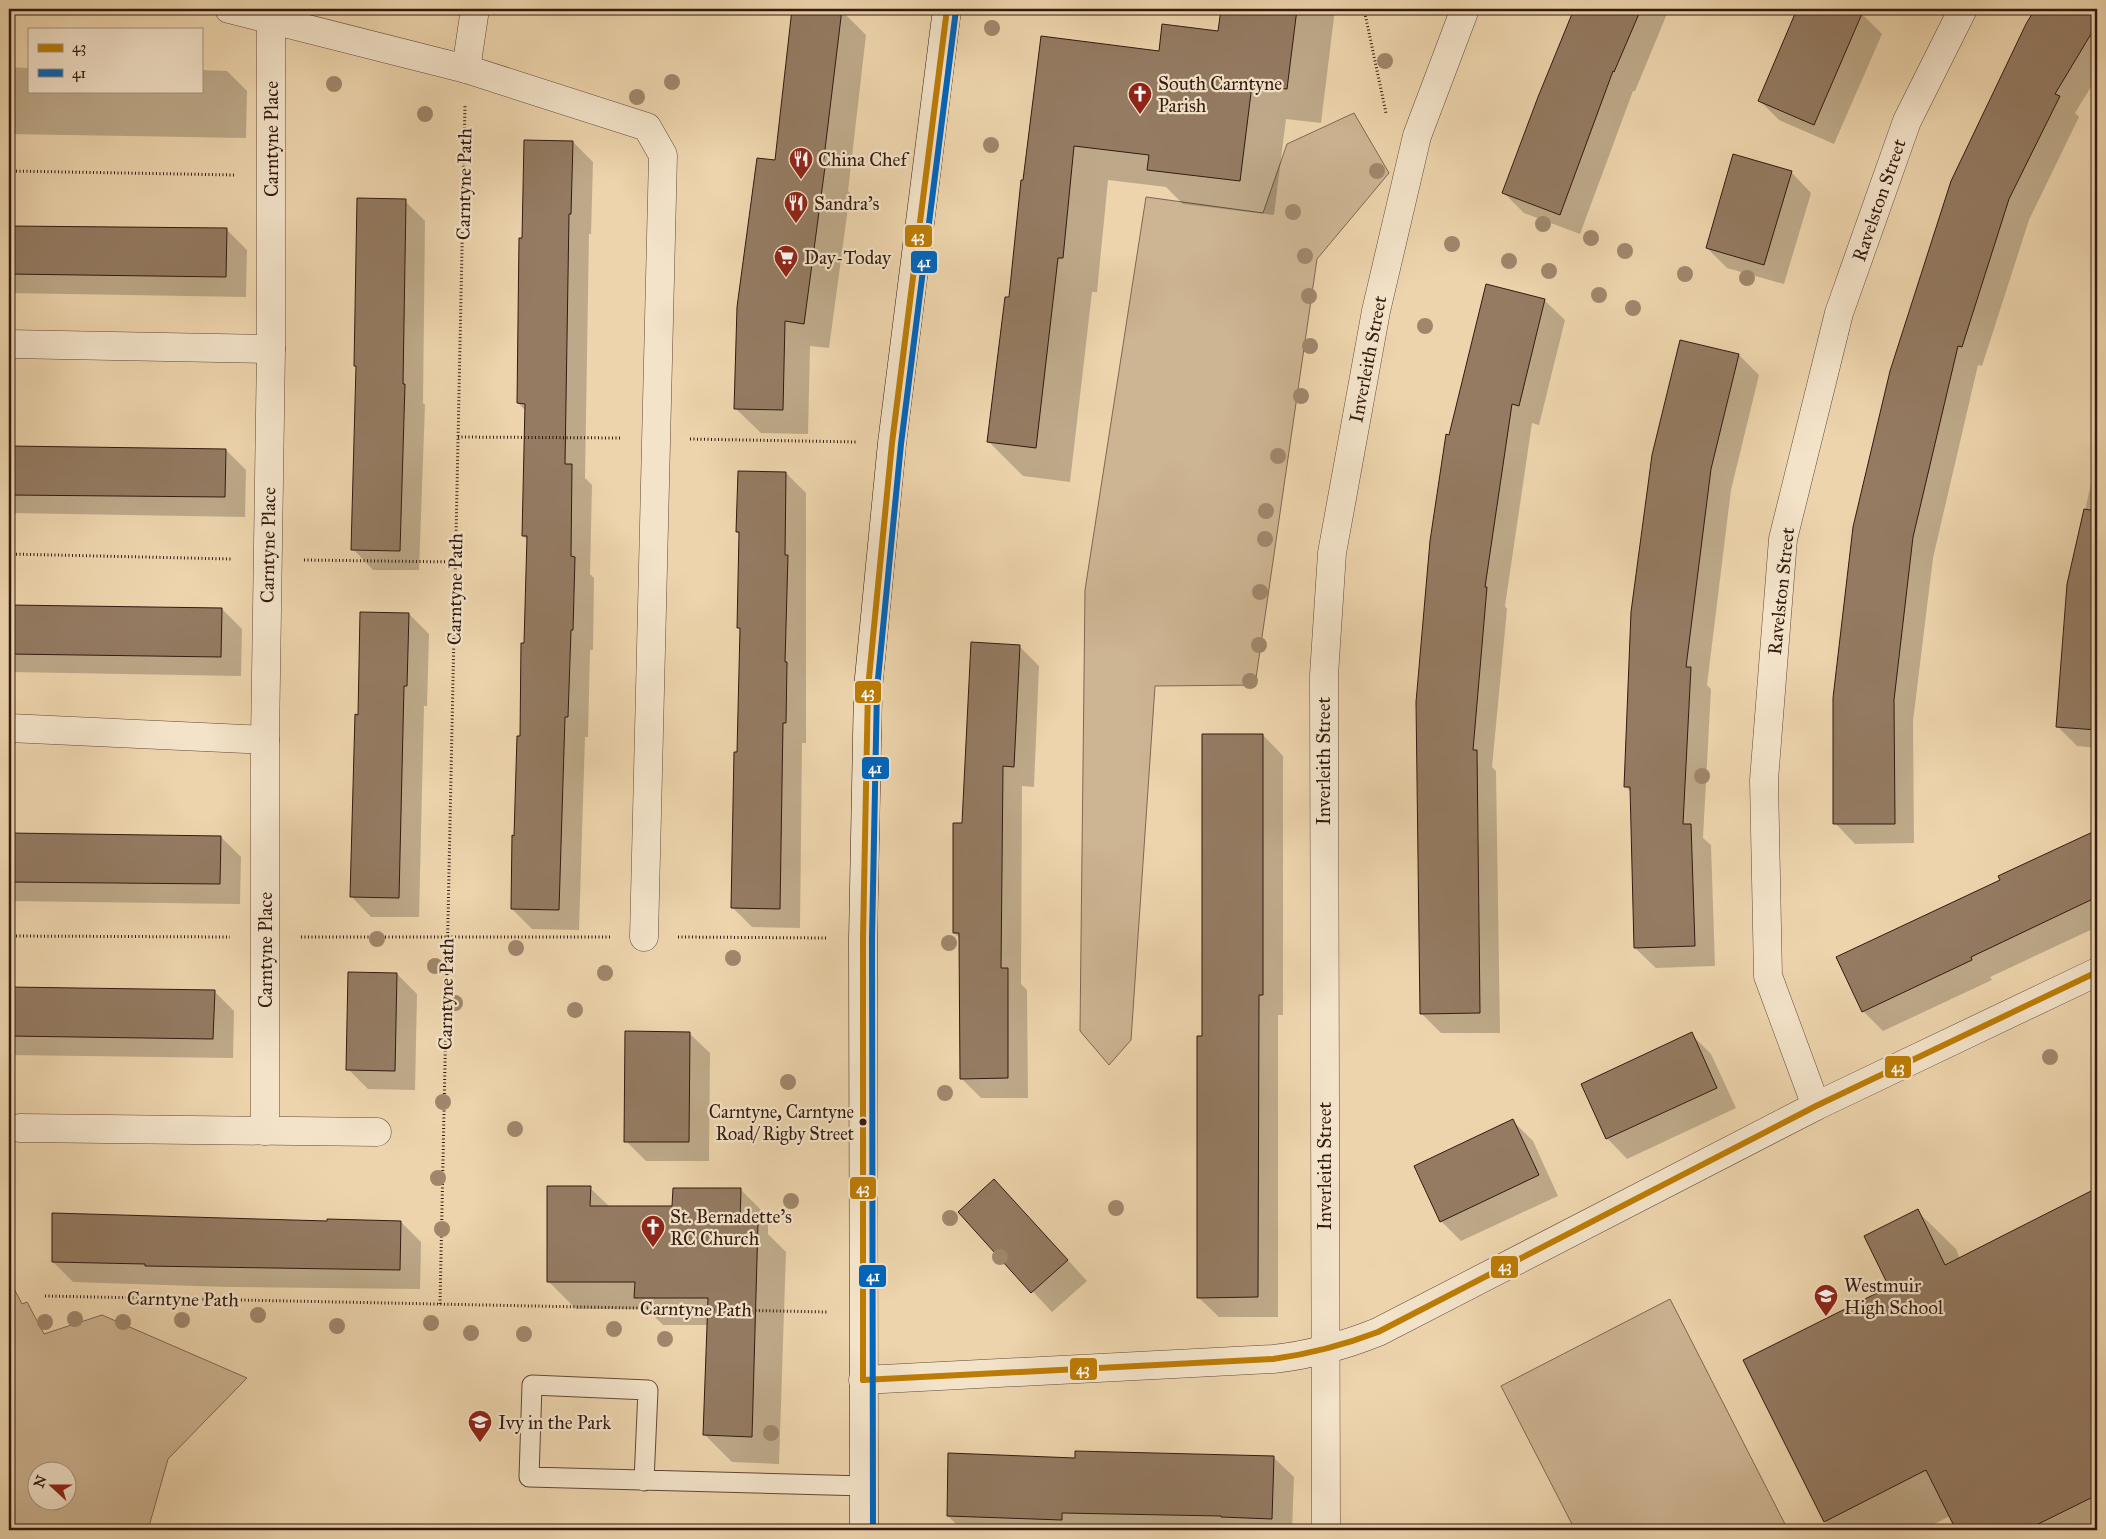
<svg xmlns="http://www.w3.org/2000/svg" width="2106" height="1539" font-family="'IM FELL Great Primer',serif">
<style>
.green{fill:#cdb492;stroke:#806752;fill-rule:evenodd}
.shadow{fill:#0003}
.building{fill:#947b62;stroke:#331a11}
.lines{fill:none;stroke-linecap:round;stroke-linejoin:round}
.lane-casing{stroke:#624838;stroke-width:21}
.street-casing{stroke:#624838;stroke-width:29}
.secondary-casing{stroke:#331a11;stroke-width:29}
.path{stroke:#331a11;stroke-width:3;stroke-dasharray:1 2.5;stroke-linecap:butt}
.lane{stroke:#f3e3c9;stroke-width:19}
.street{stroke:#f3e3c9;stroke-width:28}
.secondary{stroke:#f3e3c9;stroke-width:28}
.bus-1-casing{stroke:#f3e3c9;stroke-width:10}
.bus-2-casing{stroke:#f3e3c9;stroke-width:10}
.bus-1{stroke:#bc7c05;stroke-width:6}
.bus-2{stroke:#0065bd;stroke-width:6}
.tree{fill:#a0876c}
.bus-dot{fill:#331a11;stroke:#f3e3c9;stroke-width:2}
.labels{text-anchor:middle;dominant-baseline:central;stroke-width:4.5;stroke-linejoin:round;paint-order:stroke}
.bus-label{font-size:18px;fill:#331a11;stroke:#f3e3c9;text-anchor:end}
.poi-label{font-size:19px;fill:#331a11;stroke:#f3e3c9;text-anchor:start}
.street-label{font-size:19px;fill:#331a11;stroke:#f3e3c9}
.line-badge{stroke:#f3e3c9;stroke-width:2}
.badge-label{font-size:14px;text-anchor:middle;font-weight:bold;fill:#fff}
</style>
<rect width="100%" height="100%" fill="#edd4ac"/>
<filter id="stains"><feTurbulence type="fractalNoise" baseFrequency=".004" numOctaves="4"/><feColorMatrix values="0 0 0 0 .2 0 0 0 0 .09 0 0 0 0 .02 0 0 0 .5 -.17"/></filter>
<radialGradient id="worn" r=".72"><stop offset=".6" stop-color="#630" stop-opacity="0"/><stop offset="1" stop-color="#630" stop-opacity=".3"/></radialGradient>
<g class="green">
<polygon points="1354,113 1389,173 1317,259 1255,685 1155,686 1131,1040 1109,1065 1080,1031 1085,590 1146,197 1263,213 1287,144"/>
<path d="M9,1279L22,1304L27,1302L44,1334L102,1315L247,1378L168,1459L148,1530H9ZM38,1472H68V1502H38Z"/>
<polygon points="1670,1299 1788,1530 1575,1530 1501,1386"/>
</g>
<g class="shadow">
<polygon points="793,9 841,10 866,35 848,191 850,193 829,348 810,346 808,434 761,433 735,408 776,162"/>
<polygon points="1222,9 1335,9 1321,123 1286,119 1274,215 1183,204 1166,187 1108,180 1097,292 1092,292 1070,482 1023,476 989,442 1010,299 1022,182 1160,53 1219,33"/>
<polygon points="1576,9 1669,9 1635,91 1633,91 1580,234 1524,213 1504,193 1539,97"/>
<polygon points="1799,9 1850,9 1862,14 1882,34 1834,144 1779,120 1759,100"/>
<polygon points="2037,9 2097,9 2097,77 2075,113 2079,117 2029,220 1982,366 1978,365 1933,558 1913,721 1914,843 1855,844 1835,823 2027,25"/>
<polygon points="9,67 29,68 29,91 201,91 201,70 227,71 247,91 246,138 9,134"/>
<polygon points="573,142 593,162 591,234 589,234 585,478 592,485 590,574 594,578 593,650 590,650 588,737 585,737 579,930 532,929 512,909 525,644 528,540 523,536 526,411 518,403 523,239"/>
<polygon points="1791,172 1811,193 1784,284 1727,268 1707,248"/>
<polygon points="405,201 425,221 423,403 425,405 419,570 373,570 353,549 357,368 355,366"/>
<polygon points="9,226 227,230 247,250 246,297 9,293"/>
<polygon points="1544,300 1565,320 1539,425 1532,423 1505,606 1507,609 1492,767 1496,771 1500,1033 1441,1033 1421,1013 1450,436"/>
<polygon points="1739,355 1759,375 1731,490 1707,685 1711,689 1703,838 1711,845 1715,966 1656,968 1635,948 1631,792 1625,786"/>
<polygon points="9,446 154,450 226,450 246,470 245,517 9,513"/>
<polygon points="2097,458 2097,748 2077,746 2057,726 2068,584"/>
<polygon points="786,473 806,493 806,743 802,743 800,928 752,927 732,907 741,630 739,627 740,535 737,532"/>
<polygon points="9,606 222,609 242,629 241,676 9,672"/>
<polygon points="409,614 429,634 427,706 424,706 419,917 371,917 351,896 359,716"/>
<polygon points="1019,646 1039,666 1034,787 1022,786 1021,984 1027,990 1028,1098 981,1098 961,1078 960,938 954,933 963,824"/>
<polygon points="1263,735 1283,756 1283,1015 1278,1015 1278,1317 1219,1317 1198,1297 1203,1037"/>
<polygon points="2097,832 2097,927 1990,977 1992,980 1883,1031 1863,1011 2002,881 2000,877"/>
<polygon points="9,834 221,837 241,857 240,904 9,901"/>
<polygon points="397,974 417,994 415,1090 368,1089 348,1069"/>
<polygon points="9,988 214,991 234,1011 233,1058 9,1055"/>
<polygon points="689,1033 710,1053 709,1161 646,1161 626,1141"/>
<polygon points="1691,1034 1711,1054 1736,1108 1627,1159 1607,1138"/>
<polygon points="1513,1121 1533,1141 1558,1196 1461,1241 1441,1221"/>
<polygon points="590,1188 610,1207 674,1207 740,1189 768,1217 768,1234 786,1252 779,1464 732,1462 705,1435 708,1325 663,1325 647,1309 576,1309 548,1281"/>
<polygon points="2097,1190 2097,1530 1958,1530 1950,1516 1922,1530 1834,1530 1825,1521 1917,1211 1956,1249 1960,1259"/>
<polygon points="1014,1201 1087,1281 1052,1312 959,1212"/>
<polygon points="329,1222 401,1222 421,1242 420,1289 227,1287 73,1282 53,1262"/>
<polygon points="1273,1457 1294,1477 1292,1530 962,1530 948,1516 1076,1459"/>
</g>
<g class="building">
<polygon points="792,9 842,9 823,166 825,167 804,324 785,321 783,410 734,409 737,307 757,158 775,160"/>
<polygon points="1221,9 1297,9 1287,89 1252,85 1240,181 1147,170 1149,155 1074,146 1063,258 1058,258 1036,448 987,442 1005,297 1009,297 1021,180 1023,180 1041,36 1159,51 1162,24 1218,31"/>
<polygon points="1574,9 1641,9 1614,72 1613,71 1560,215 1502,193 1538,97"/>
<polygon points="1797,9 1864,9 1814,125 1758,101"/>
<polygon points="2035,9 2097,9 2097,24 2055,94 2060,96 2009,199 1962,347 1958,346 1913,537 1894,700 1895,824 1833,824 1833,698 1853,527 1890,371 1951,181 2026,24"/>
<polygon points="524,140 573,141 571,214 569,214 565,464 572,464 571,556 575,557 573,630 571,630 568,717 565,717 559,910 511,909 512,835 514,836 517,736 520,736 521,643 524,643 527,536 522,536 525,404 517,403 519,238 522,238"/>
<polygon points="1733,154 1792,171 1764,265 1706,248"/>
<polygon points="357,198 406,199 403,384 405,384 400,551 351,550 356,366 354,366"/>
<polygon points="9,226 227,228 226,277 9,274"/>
<polygon points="1486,284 1545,299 1519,406 1512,404 1485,587 1487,587 1473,750 1477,750 1480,1013 1420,1014 1416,702 1430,541 1446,434 1449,435"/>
<polygon points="1680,340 1739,354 1711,469 1686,667 1691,667 1683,824 1691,824 1695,946 1634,948 1630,787 1624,787 1631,612 1652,455"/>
<polygon points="9,446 226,449 225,497 9,495"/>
<polygon points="738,471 786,472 785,555 788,555 785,662 787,662 786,723 783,723 780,909 731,908 734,752 737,752 740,628 737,628 739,532 736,532"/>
<polygon points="2084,509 2097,511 2097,730 2056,727 2067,584"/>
<polygon points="9,605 222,608 221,657 9,654"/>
<polygon points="360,612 409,613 407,686 404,686 399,898 350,897 355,714 358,715"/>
<polygon points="971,642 1020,645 1014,767 1003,766 1001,968 1008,968 1008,1078 960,1079 959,933 953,933 953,823 962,823"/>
<polygon points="1202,734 1263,734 1263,995 1259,995 1258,1297 1197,1298 1197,1036 1202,1036"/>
<polygon points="2097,830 2097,897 1971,957 1972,960 1862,1012 1836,957 2000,880 1998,876"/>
<polygon points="9,833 221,836 220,884 9,882"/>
<polygon points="348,972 397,973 395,1071 346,1070"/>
<polygon points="9,987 215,990 213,1039 9,1036"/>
<polygon points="625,1031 690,1032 689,1142 624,1142"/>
<polygon points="1692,1032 1717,1088 1606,1139 1581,1084"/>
<polygon points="1513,1119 1539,1175 1440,1222 1414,1166"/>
<polygon points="994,1179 1068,1260 1031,1293 958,1212"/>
<polygon points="547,1186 591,1186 590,1206 672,1206 673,1188 741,1188 740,1223 758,1223 752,1437 703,1435 708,1298 634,1298 635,1282 547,1282"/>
<polygon points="2097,1188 2097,1495 2026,1530 1956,1530 1926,1470 1824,1522 1743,1360 1889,1287 1864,1236 1918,1209 1945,1265"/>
<polygon points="52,1213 327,1221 327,1219 401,1221 400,1270 145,1266 145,1264 52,1262"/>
<polygon points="1075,1451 1274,1456 1272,1519 1221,1517 1221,1516 1062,1513 1062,1520 947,1516 948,1453 1075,1458"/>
</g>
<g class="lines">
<defs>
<polyline id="lane" points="644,1481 648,1390 532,1385 529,1477 865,1486"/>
<g id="street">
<polyline points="229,9 466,69 475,9"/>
<polyline points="466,69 647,127 663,155 644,937"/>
<polyline points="9,344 271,349"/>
<polyline points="9,728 265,740"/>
<polyline points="1816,1106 1768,976 1764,780 1783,539 1839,313 1907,121 1963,9"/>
<polyline points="20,1128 377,1132"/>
<polyline points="265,1131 265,740 271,349 271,19"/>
<path d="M863,1380L1273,1359C1311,1355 1343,1346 1378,1332L1816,1106L2097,972"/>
<polyline points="1326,1530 1324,675 1332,553 1376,311 1417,136 1465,9"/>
</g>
<polyline id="secondary" points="864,1530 863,938 868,688 892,443 947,9"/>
</defs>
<use href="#lane" class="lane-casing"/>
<use href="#street" class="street-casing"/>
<use href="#secondary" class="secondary-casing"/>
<g class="path">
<polyline points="1364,9 1386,113"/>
<polyline points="9,171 236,175"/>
<polyline points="458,437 621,438"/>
<polyline points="690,439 856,442"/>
<polyline points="9,554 232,559"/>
<polyline points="304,560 455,562"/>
<polyline points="9,936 230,937"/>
<polyline points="301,937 610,937"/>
<polyline points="678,937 827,938"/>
<polyline points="45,1296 827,1312"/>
<polyline points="440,1304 465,105"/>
</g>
<use href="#lane" class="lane"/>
<use href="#street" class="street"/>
<use href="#secondary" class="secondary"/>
<defs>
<g id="bus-1">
<polyline points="863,1380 863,938 868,688 892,443 947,9"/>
<path d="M863,1380L1273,1359C1309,1354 1344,1345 1378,1332L1816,1106L2097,972"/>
</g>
<polyline id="bus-2" points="873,1530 872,938 877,689 901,444 956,10"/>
</defs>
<use href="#bus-1" class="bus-1-casing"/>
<use href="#bus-2" class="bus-2-casing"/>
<use href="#bus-1" class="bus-1"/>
<use href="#bus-2" class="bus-2"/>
</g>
<g class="tree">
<circle cx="992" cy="28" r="8"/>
<circle cx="1385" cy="61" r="8"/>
<circle cx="672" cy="82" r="8"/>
<circle cx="334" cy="84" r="8"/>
<circle cx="637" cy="97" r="8"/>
<circle cx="425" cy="114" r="8"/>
<circle cx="991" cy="145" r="8"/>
<circle cx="1377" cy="171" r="8"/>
<circle cx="1293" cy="212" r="8"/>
<circle cx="1543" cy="224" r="8"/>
<circle cx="1591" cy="238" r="8"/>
<circle cx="1452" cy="244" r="8"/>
<circle cx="1625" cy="251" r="8"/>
<circle cx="1305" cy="256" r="8"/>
<circle cx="1509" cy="261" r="8"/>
<circle cx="1549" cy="271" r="8"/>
<circle cx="1685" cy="274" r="8"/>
<circle cx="1747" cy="278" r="8"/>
<circle cx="1599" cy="295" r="8"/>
<circle cx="1309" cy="296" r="8"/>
<circle cx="1633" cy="308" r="8"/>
<circle cx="1425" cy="326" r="8"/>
<circle cx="1310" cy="346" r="8"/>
<circle cx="1301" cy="396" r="8"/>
<circle cx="1278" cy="456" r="8"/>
<circle cx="1266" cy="511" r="8"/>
<circle cx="1265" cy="539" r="8"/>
<circle cx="1260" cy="592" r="8"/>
<circle cx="1259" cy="645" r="8"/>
<circle cx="1250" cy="681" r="8"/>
<circle cx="1702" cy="776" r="8"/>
<circle cx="377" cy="939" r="8"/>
<circle cx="949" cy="943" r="8"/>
<circle cx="516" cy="948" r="8"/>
<circle cx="733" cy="958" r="8"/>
<circle cx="435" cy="966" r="8"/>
<circle cx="605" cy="973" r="8"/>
<circle cx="455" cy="1003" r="8"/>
<circle cx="575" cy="1010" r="8"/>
<circle cx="2050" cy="1057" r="8"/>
<circle cx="788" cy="1082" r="8"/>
<circle cx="945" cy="1093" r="8"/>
<circle cx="443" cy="1102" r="8"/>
<circle cx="515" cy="1129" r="8"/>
<circle cx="438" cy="1178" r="8"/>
<circle cx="791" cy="1201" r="8"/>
<circle cx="1116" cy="1208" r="8"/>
<circle cx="950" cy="1218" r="8"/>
<circle cx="442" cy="1229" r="8"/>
<circle cx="1000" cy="1257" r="8"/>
<circle cx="258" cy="1315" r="8"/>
<circle cx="75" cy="1319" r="8"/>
<circle cx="182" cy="1320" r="8"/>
<circle cx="45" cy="1322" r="8"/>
<circle cx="123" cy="1322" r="8"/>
<circle cx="431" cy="1323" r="8"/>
<circle cx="337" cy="1326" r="8"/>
<circle cx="614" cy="1329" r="8"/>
<circle cx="471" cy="1333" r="8"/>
<circle cx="524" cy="1334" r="8"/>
<circle cx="665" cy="1339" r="8"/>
<circle cx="771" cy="1433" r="8"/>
</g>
<defs>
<symbol id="church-pin" viewBox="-11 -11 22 30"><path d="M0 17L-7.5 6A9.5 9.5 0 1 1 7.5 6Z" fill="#8f2418" stroke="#f3e3c9"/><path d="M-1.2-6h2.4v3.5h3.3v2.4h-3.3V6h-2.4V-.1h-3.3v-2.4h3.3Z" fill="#fff"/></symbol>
<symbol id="restaurant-pin" viewBox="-11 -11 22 30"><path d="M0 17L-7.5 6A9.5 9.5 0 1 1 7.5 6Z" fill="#8f2418" stroke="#f3e3c9"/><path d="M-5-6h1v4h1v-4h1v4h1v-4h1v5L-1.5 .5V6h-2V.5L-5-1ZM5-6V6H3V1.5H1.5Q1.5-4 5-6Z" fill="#fff"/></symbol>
<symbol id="supermarket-pin" viewBox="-11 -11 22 30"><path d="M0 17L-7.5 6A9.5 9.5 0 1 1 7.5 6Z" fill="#8f2418" stroke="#f3e3c9"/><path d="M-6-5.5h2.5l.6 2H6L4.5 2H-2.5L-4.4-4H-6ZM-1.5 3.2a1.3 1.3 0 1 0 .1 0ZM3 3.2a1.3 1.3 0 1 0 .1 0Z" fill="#fff"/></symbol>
<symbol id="school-pin" viewBox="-11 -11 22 30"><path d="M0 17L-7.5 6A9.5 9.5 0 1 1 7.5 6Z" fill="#8f2418" stroke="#f3e3c9"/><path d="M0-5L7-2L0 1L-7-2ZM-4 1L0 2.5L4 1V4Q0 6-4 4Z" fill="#fff"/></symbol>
</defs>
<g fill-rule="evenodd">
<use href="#church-pin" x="1126" y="80" width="28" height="38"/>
<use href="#restaurant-pin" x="787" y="145" width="28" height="38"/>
<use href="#restaurant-pin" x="782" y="189" width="28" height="38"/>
<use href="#supermarket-pin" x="772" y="243" width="28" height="38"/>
<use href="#church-pin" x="639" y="1213" width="28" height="38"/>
<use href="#school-pin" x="1812" y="1282" width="28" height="38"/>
<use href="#school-pin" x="466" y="1408" width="28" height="38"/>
</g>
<circle class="bus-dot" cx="863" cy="1122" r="4.5"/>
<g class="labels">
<g class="bus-label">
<text x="854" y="1112">Carntyne, Carntyne<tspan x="854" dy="22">Road/ Rigby Street</tspan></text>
</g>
<g class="poi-label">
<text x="1158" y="83">South Carntyne<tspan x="1158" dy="22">Parish</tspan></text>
<text x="818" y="159">China Chef</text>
<text x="814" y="203">Sandra's</text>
<text x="804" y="257">Day-Today</text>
<text x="670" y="1216">St. Bernadette's<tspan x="670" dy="22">RC Church</tspan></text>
<text x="1844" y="1285">Westmuir<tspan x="1844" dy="22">High School</tspan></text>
<text x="498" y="1422">Ivy in the Park</text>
</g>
<g class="street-label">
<text transform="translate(271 139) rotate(-90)">Carntyne Place</text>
<text transform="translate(464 184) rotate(-89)">Carntyne Path</text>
<text transform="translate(1879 200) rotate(-71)">Ravelston Street</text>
<text transform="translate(1368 359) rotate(-79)">Inverleith Street</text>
<text transform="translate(268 545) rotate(-89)">Carntyne Place</text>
<text transform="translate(455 589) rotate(-89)">Carntyne Path</text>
<text transform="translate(1781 591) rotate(-84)">Ravelston Street</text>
<text transform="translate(1323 761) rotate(-90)">Inverleith Street</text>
<text transform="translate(265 950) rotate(-90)">Carntyne Place</text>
<text transform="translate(446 994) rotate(-89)">Carntyne Path</text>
<text transform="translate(1324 1166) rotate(-90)">Inverleith Street</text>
<text transform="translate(183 1299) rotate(1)">Carntyne Path</text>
<text transform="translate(696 1309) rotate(1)">Carntyne Path</text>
</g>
</g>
<g class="line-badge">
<rect x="904" y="224" width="29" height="24" rx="5" fill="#bc7c05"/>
<rect x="910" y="250" width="28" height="24" rx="5" fill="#0065bd"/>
<rect x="854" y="680" width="28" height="24" rx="5" fill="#bc7c05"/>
<rect x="861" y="756" width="29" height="24" rx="5" fill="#0065bd"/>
<rect x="1884" y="1055" width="28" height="24" rx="5" fill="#bc7c05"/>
<rect x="849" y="1176" width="28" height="24" rx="5" fill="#bc7c05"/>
<rect x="1490" y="1255" width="29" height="24" rx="5" fill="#bc7c05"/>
<rect x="858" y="1264" width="29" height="24" rx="5" fill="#0065bd"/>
<rect x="1069" y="1357" width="29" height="24" rx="5" fill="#bc7c05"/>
</g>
<g class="badge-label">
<text x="918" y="241">43</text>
<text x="924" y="267">41</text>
<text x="868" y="697">43</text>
<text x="875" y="773">41</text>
<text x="1898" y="1072">43</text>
<text x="863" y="1193">43</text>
<text x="1505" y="1271">43</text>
<text x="873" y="1281">41</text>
<text x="1083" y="1374">43</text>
</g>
<rect width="2106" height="1539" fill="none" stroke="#edd4ac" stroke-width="30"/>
<rect x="10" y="10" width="2086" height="1519" fill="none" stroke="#331a11" stroke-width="2.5"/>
<rect x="15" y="15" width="2076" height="1509" fill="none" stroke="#331a11"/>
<rect x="28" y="28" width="175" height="65" fill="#f3e3c9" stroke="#a6937f"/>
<rect x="38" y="44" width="25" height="8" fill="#bc7c05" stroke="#a6937f"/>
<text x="72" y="52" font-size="15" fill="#331a11">43</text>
<rect x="38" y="69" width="25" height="8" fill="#0065bd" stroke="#a6937f"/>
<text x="72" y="78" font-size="15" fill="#331a11">41</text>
<g transform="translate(52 1486) rotate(291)"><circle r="24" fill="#f3e3c9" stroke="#a6937f"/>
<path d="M0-4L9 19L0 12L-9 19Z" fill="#8f2418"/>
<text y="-8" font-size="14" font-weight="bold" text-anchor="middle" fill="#331a11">N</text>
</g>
<rect width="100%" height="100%" filter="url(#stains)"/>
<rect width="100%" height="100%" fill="url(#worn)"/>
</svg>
